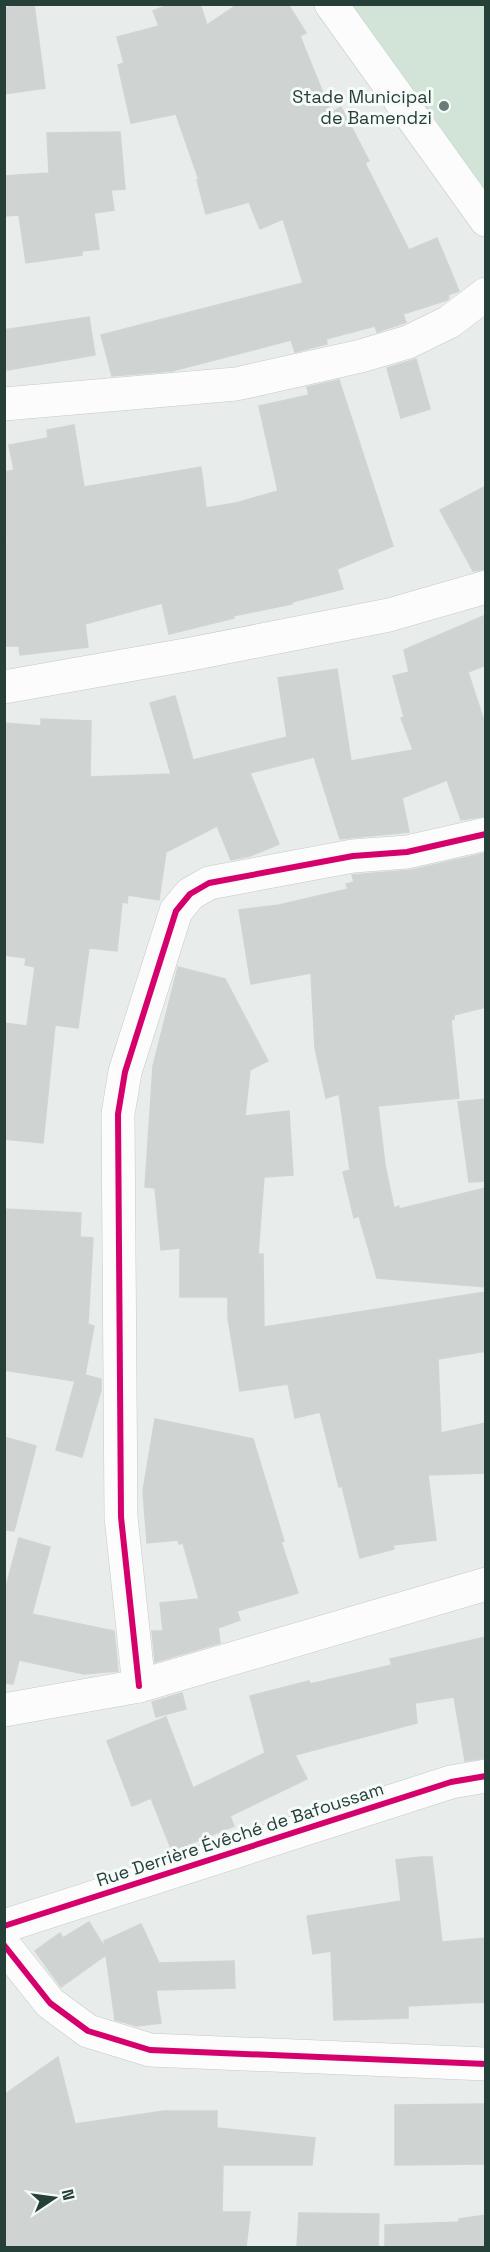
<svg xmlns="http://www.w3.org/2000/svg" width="490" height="2252" font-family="'Space Grotesk',sans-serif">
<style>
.green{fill:#d2e4d7}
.building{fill:#cfd3d1;stroke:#d0d5d3;stroke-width:1.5}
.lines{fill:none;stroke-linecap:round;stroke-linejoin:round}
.minor-casing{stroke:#c5c9c7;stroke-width:34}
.minor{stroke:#fcfcfc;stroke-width:33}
.cycleway-casing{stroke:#f6faf8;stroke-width:10}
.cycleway{stroke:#d6006c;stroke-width:6}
.poi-dot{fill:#697c77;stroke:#f6faf8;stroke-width:2}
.labels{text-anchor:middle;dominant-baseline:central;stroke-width:6;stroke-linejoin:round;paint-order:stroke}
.poi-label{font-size:18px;fill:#254039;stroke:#f6faf8;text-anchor:end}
.street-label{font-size:18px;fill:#254039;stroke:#f6faf8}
</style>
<rect width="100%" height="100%" fill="#e8ecea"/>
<polygon class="green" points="331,5 485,5 486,207"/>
<g class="building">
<polygon points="16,4 34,4 45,88 4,94 4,9"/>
<polygon points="170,4 200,4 207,25 238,4 288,4 306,33 300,36 331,113 341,107 369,161 365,163 409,250 437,238 459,291 448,295 449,298 447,300 403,314 406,322 401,324 377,332 375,326 326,339 327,344 295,352 291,340 172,371 112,376 101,335 303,283 283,219 260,229 249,202 206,214 197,180 199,180 176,114 131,123 118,65 124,63 117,37 159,26 153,11"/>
<polygon points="120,132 125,189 111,190 114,210 94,213 99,249 82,251 82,255 26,263 19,215 4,216 4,176 49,173 47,133"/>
<polygon points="89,317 95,355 7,370 4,330"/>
<polygon points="416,359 430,409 401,418 387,368"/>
<polygon points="339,380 393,546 337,569 343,589 292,602 292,604 233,616 234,618 169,634 162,603 85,624 88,647 20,655 19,646 4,646 4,548 7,541 4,519 4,472 14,470 9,445 48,438 47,430 74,425 84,487 201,467 206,508 236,503 278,491 259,406 309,395 307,387"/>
<polygon points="486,486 486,569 473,571 440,510"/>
<polygon points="486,615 486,665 468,672 486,727 486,816 461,820 447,780 402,798 409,832 340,839 314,757 250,773 279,844 250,856 231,860 217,826 166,852 159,900 128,895 127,903 122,902 117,951 89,948 78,1028 55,1025 43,1143 4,1139 4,1023 27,1026 35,967 25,965 26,958 4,955 4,723 41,726 41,719 91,721 90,777 171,774 150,703 175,696 193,760 287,737 278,678 337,669 351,761 413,750 401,718 404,717 393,676 409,672 404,650"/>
<polygon points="486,853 486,1007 454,1015 454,1019 451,1020 459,1098 378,1106 385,1165 394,1208 399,1206 399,1209 486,1188 486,1287 377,1278 359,1216 354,1218 343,1172 350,1170 339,1094 326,1098 315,1048 311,973 251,984 239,910 279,905 348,889 346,884 354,882 352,875 411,870"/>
<polygon points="178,967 225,979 268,1061 250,1070 245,1116 289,1111 293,1175 264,1177 258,1254 263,1254 264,1327 486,1292 486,1351 438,1359 441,1433 486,1423 486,1473 428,1475 436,1540 393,1545 394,1549 360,1558 342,1486 339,1487 320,1412 295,1418 288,1384 240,1391 228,1318 228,1297 180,1297 180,1248 161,1250 155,1188 145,1187 153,1066"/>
<polygon points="486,1099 486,1181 469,1182 458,1102"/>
<polygon points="4,1209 81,1213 80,1237 93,1238 88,1324 94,1326 85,1375 101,1379 101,1390 82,1457 56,1450 75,1381 4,1370"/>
<polygon points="155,1419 253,1439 284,1541 281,1542 298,1593 237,1611 240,1620 218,1628 220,1643 155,1662 152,1631 163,1631 160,1603 199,1599 183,1543 179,1544 178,1540 147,1543 143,1491"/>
<polygon points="4,1437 36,1446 14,1531 4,1530"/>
<polygon points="19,1538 50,1547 32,1614 114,1631 118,1671 84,1674 19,1660 13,1684 4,1683 4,1594"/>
<polygon points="486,1637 486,1758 465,1761 454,1697 415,1703 417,1723 295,1755 307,1779 230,1816 234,1826 172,1851 151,1798 132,1806 107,1741 166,1717 193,1788 265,1753 250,1696 309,1681 310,1684 392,1665 390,1659"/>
<polygon points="182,1693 186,1709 156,1717 152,1702"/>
<polygon points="421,1857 432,1857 442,1942 486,1938 486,2002 408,2006 408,2018 334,2020 331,1951 313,1954 307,1916 401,1901 396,1860"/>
<polygon points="89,1922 105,1948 104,1941 141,1924 159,1963 234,1961 235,1988 156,1990 161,2023 137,2026 115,2020 106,1955 61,1987 35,1951 60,1933 63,1938"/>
<polygon points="58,2057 75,2124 164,2111 217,2111 217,2128 315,2138 312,2165 223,2165 222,2212 250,2212 246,2247 4,2247 4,2095"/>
<polygon points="486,2104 486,2164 395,2165 395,2105"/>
<polygon points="299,2213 379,2214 378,2247 297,2247"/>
<polygon points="486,2215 486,2247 385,2247 385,2225 459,2222 459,2219"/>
</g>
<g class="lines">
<defs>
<g id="minor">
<polyline points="331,4 486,220"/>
<polyline points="4,404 236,384 361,356 408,342 449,322 486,294"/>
<polyline points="4,687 191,654 389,615 486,587"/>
<polyline points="139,1686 121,1517 118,1114 125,1072 176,911 190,894 209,883 353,856 407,852 486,834"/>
<polyline points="4,1710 139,1686 486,1584"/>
<polyline points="4,1926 451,1782 486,1776"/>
<polyline points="4,1945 50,2003 88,2031 150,2050 486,2064"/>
</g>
</defs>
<use href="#minor" class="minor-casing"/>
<use href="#minor" class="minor"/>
<defs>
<g id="cycleway">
<polyline points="139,1686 121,1517 118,1114 125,1072 176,911 190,894 209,883 353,856 407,852 486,834"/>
<polyline points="4,1926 451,1782 486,1776"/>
<polyline points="4,1945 50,2003 88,2031 150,2050 486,2064"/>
</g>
</defs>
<use href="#cycleway" class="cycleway-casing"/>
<use href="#cycleway" class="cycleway"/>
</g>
<circle class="poi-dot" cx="444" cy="106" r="6"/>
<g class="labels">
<g class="poi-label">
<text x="432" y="96">Stade Municipal<tspan x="432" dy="21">de Bamendzi</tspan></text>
</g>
<g class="street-label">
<text transform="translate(240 1834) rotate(-18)">Rue Derrière Évêché de Bafoussam</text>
</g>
</g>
<rect width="490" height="2252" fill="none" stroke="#254039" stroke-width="12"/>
<g transform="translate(54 2198) rotate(77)" stroke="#f6faf8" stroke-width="4.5" paint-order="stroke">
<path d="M0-4.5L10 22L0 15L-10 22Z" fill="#254039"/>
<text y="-9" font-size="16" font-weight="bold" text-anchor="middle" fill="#254039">N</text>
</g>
</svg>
